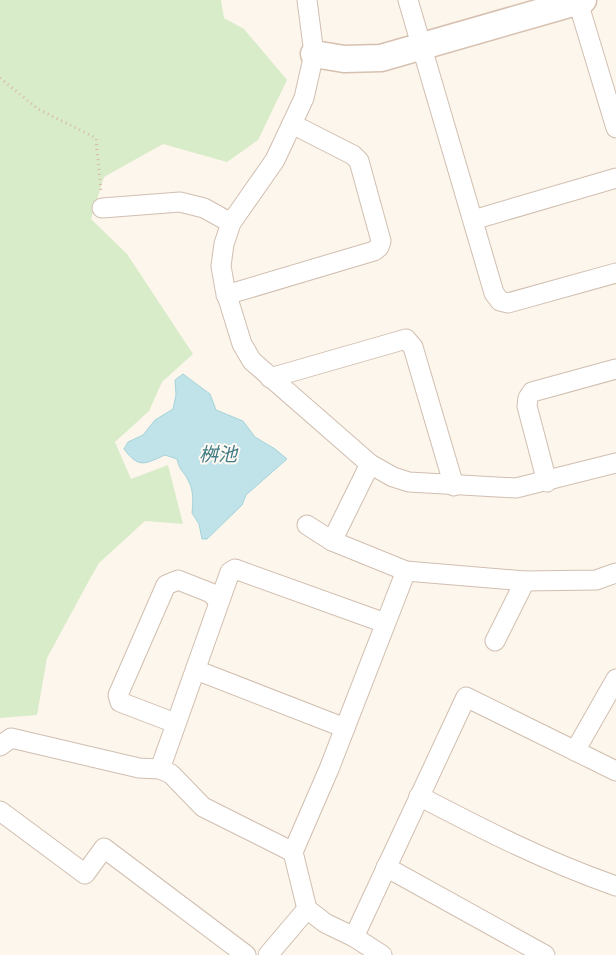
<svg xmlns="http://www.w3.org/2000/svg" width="616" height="955" font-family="'DM Sans','Noto Sans JP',sans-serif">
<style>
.green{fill:#d8ecc9}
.water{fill:#bfe3e8;stroke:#a5d3da}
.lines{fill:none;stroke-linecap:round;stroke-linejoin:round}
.street-casing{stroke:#d1beb0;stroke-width:21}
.secondary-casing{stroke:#d6c0b0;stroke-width:29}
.path{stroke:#d9b8a5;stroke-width:3;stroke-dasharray:1 4;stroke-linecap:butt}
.street{stroke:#fff;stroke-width:19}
.secondary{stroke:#fff;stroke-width:26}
.labels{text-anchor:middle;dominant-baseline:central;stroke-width:4;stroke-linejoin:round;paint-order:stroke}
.water-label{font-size:19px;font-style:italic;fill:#437c86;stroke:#fffaf3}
</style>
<rect width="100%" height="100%" fill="#fdf6ec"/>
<polygon class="green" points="0,0 221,0 224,18 244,29 287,80 258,140 227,162 163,144 104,177 91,219 127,254 193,354 162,382 149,411 115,442 131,479 168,465 183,524 145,521 99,563 86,586 47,658 37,715 0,718"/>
<path class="water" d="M183,374L210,394L216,410L243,421L255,437L275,449L287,459L246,495L242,505L207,539H202L199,524L192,513C193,503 194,490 188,480C183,470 180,472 177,459L165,455C145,464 139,469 124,449L128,442L143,435L155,420L173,409L176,395L175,380Z"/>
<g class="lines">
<defs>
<g id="street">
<polyline points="307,0 314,54 304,98 275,160 231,223 224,244 221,266 225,289 242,344 252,361 370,464 393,477 409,482 516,488 616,463"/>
<polyline points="408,0 494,293 500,301 508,303 616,273"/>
<polyline points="578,2 616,128"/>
<polyline points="102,208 180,202 204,208 231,223"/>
<polyline points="473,220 616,178"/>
<polyline points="226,295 374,251 379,247 381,241 359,161 353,155 292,124"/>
<polyline points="270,378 406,339 413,347 454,486"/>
<polyline points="547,482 527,406 528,398 532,392 616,369"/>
<polyline points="307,525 332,541 406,571 525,581 596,580 616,573"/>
<polyline points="332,541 370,464"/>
<polyline points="495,641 525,581"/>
<polyline points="196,670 345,728"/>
<polyline points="175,723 120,702 118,695 166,585 178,580 211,593 219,602"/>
<polyline points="0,746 11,738 139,768 160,769 171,774 203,807 293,852"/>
<polyline points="575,751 616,679"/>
<polyline points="160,769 230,572 235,569 385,623"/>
<path d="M419,796C484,830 547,862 616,886"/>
<polyline points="0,811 85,874 104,848 246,955"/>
<polyline points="386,867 545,955"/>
<polyline points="354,937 466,697 616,771"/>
<polyline points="268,955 307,909"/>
<polyline points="382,955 354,937 325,923 307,909 293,852 329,769 406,571"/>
</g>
<polyline id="secondary" points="314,54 344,59 381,58 583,0"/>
</defs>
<use href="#street" class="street-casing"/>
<use href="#secondary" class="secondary-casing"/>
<polyline class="path" points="0,78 38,109 96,138 101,192"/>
<use href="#street" class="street"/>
<use href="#secondary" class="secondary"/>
</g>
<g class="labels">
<g class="water-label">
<text x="218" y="454">桝池</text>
</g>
</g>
</svg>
